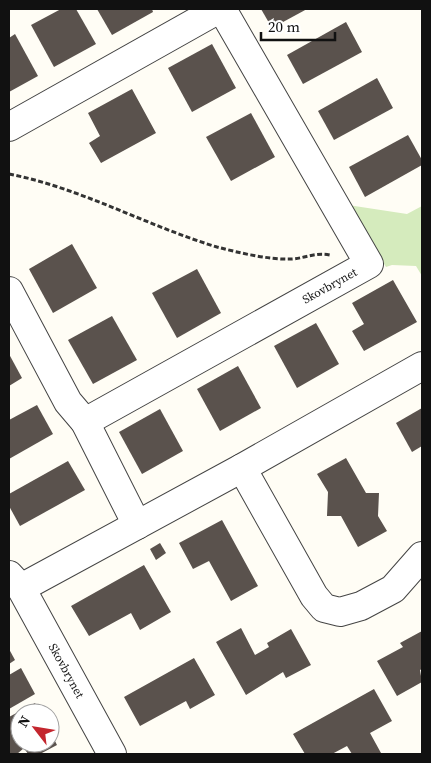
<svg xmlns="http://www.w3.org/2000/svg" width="431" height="763" font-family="'Source Serif 4',serif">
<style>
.green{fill:#d5ebbd}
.building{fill:#5a524d}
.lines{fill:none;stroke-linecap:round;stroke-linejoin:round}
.street-casing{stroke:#444;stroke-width:30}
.path{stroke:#333;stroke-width:3;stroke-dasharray:5 2.5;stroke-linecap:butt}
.street{stroke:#fff;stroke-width:28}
.labels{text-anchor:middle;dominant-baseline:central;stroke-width:5;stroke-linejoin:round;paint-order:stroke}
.street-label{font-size:12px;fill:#111;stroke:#fff}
</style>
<rect width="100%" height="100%" fill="#fffdf5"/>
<polygon class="green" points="348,205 407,214 422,206 422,276 416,266 392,265 386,267"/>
<g class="building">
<polygon points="61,9 76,9 96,44 54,67 31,25"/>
<polygon points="97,9 152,9 153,12 112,35"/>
<polygon points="261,9 307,9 272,28"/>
<polygon points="346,22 362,52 303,84 287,55"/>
<polygon points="15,34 38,76 9,92 9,38"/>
<polygon points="212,44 236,88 192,112 168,68"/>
<polygon points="377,78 393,108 334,140 318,111"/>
<polygon points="132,89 156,133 101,163 89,143 100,136 88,113"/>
<polygon points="251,113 275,157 231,181 206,137"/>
<polygon points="408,135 422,160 422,165 365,197 349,167"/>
<polygon points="72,244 97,288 53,313 29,269"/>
<polygon points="197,269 221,313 177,338 152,293"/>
<polygon points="393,280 417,322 364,351 352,331 364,324 352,303"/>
<polygon points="112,316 137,360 93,384 68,340"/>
<polygon points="316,323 339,364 297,388 274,346"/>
<polygon points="9,354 22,378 9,386"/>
<polygon points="238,366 261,408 220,431 197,389"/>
<polygon points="37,405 53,434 9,459 9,420"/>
<polygon points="422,408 422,446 412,452 396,423"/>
<polygon points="160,409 183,451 142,474 119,432"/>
<polygon points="346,458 366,493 379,493 378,516 387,531 358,547 341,516 327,516 328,492 317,474"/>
<polygon points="68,461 85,490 20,526 9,506 9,494"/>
<polygon points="222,520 258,586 231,601 209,561 193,569 179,543"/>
<polygon points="160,543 166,553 156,560 150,549"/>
<polygon points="144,565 171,612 140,630 131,613 89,636 71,606"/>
<polygon points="241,628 255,655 269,647 267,643 291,629 311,665 286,678 283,672 246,695 216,642"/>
<polygon points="422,631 422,669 420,670 422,682 397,696 377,661 403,647 400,643"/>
<polygon points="9,649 15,660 9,664"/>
<polygon points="194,658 215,695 190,709 186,701 140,726 124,697"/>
<polygon points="21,668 35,694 9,709 9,675"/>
<polygon points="374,689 392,721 370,733 381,753 352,754 347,746 332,754 305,754 293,734"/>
<polygon points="35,703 40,713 20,713 20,743 50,743 50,731 57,745 40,754 28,754 24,748 17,754 9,754 9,717"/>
</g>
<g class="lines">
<defs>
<g id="street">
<polyline points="9,127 219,9"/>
<polyline points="9,291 68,402 85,422 137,525"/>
<path id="s1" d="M85,422L369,264L222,9"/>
<polyline points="242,468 314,596 324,608 340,612 361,606 393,589 422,556"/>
<path id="s2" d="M9,575L21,588L112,754"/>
<polyline points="21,588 242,468 422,366"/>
</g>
</defs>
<use href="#street" class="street-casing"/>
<path class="path" d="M9,174C81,188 147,226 217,247C240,253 269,260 292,259C306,258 316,252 330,255"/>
<use href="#street" class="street"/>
</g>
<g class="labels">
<g class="street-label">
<text stroke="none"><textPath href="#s1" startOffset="280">Skovbrynet</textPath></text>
<text stroke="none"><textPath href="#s2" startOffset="112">Skovbrynet</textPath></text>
</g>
</g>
<rect width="431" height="763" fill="none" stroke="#111111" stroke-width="20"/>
<g transform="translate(35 728) rotate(301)"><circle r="24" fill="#ffffff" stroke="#a0a0a0"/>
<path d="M0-4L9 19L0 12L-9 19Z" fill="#c4262e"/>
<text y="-8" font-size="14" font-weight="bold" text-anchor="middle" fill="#111111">N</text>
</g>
<path d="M261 32v8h74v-8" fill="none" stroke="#111111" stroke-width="2.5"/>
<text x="268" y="32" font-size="15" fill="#111111" stroke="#ffffff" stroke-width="4" paint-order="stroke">20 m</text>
</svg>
